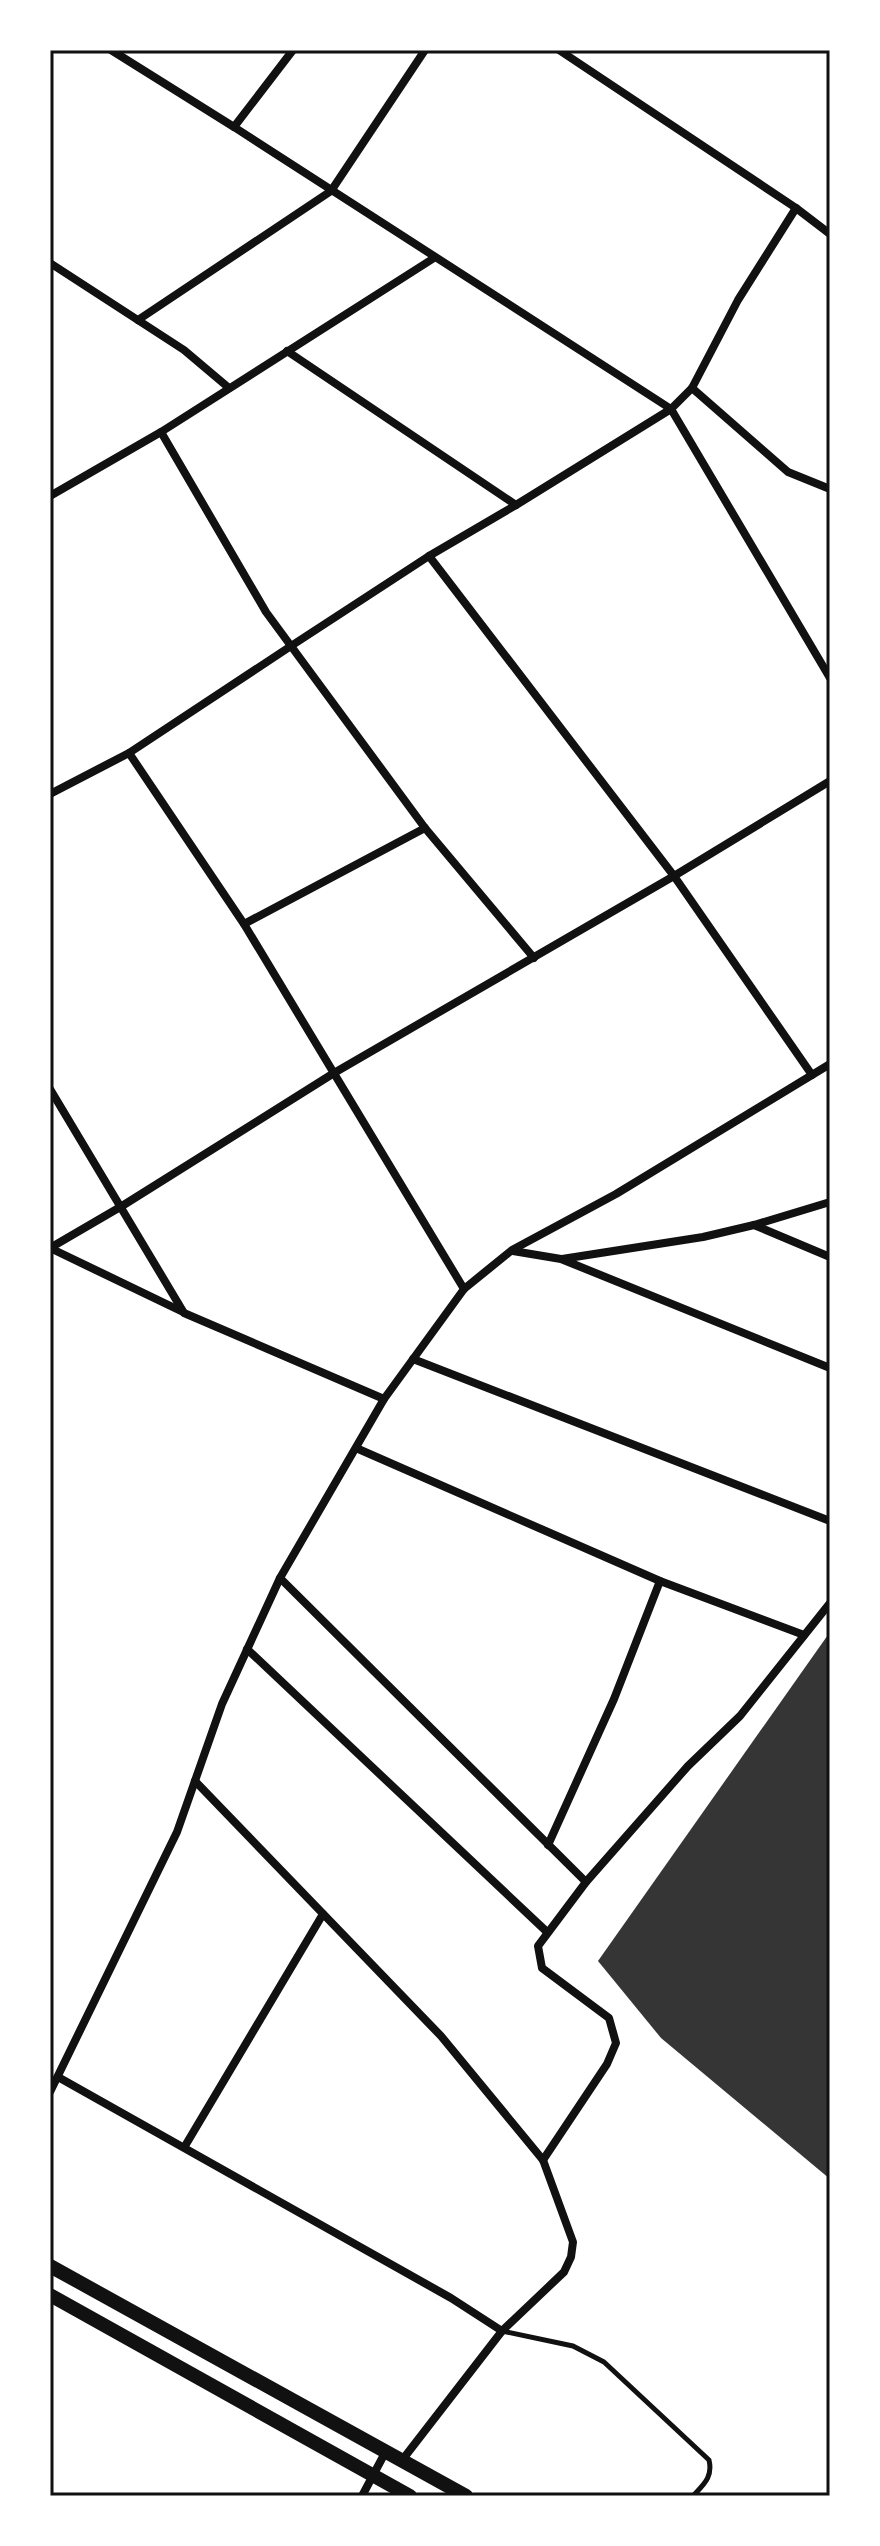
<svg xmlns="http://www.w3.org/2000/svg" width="880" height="2546" font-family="Quicksand,sans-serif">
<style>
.building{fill:#353535}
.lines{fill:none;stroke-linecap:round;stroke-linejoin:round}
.service{stroke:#111;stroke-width:5}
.minor{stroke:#111;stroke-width:8}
.primary{stroke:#111;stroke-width:14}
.neatline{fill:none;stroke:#111;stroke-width:3}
</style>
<rect width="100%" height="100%" fill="#fff"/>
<polygon class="building" points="830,1632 830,2179 661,2038 598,1961"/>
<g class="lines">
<path class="service" d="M502,2331L573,2346L604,2362L709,2460C713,2477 704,2484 693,2496"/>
<g class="minor">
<polyline points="111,50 234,127"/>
<polyline points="293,50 234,127 671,409 830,678"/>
<polyline points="559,50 796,208 830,234"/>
<polyline points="50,263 184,350 229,388"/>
<polyline points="138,320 331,191 425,50"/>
<polyline points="287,351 516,505"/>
<polyline points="692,388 788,472 830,489"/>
<polyline points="161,432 434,258"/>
<polyline points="50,496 161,432 266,612 291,646 429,556 674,876 812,1075"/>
<polyline points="429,556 516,505 671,409 692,388 738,300 796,208"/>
<polyline points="129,753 291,646 425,828 534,958"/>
<polyline points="50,794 129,753 244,924 464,1289"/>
<polyline points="244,924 425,828"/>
<polyline points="50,1089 184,1313 384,1399"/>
<polyline points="754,1225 830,1257"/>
<polyline points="50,1248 122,1206 334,1073 674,876 830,781"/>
<polyline points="50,1248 183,1312"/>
<polyline points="513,1251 561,1259 830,1368"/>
<polyline points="562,1259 703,1237 754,1225 830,1202"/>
<polyline points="413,1359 830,1521"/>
<polyline points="356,1448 660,1581 804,1635"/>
<polyline points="280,1578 586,1882"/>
<polyline points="247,1649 546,1931"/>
<polyline points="195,1781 441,2036 543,2160 573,2242 571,2257 564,2272 502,2331"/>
<polyline points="548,1845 614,1699 660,1581"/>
<polyline points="58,2077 451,2298 502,2331 403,2459"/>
<polyline points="50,2092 177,1832 222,1704 280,1578 384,1399 464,1289 512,1250 616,1194 830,1064"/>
<polyline points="185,2146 323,1914"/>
<polyline points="543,2160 607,2064 616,2043 609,2018 542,1968 538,1946 586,1882 688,1766 740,1716 830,1603"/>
<polyline points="362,2496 386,2451"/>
</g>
<g class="primary">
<polyline points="50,2266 466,2496"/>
<polyline points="50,2295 410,2496"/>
</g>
</g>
<rect width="880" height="2546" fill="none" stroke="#ffffff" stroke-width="104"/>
<rect x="52" y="52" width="776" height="2442" class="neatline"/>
</svg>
